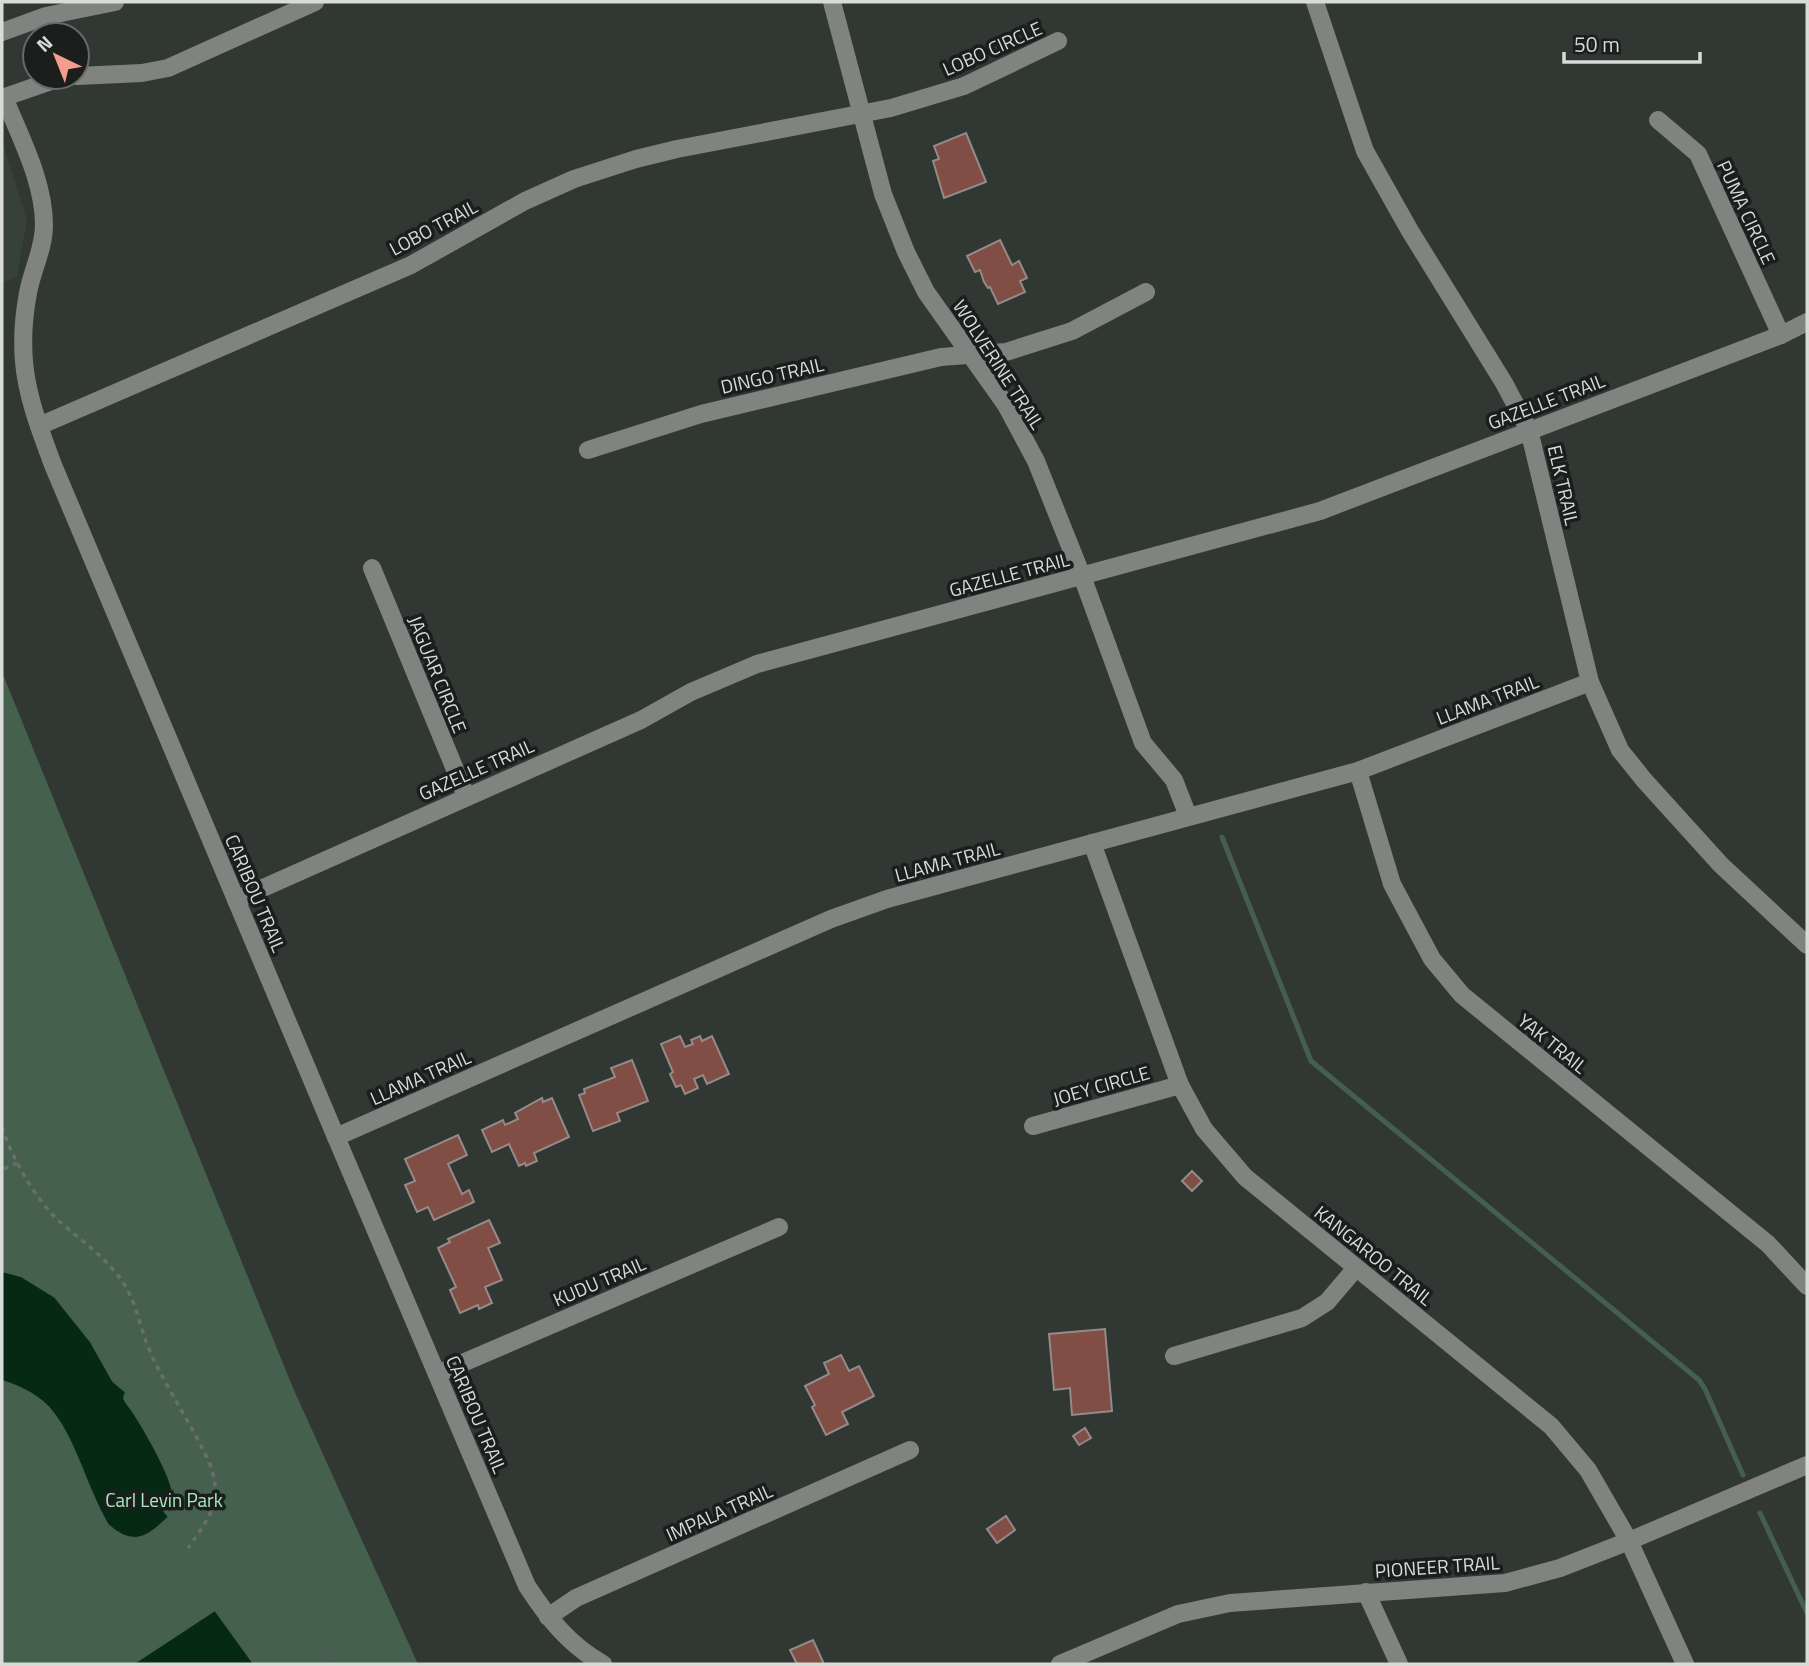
<svg xmlns="http://www.w3.org/2000/svg" width="1809" height="1666" font-family="'Titillium Web',sans-serif">
<style>
.built{fill:#364239}
.green{fill:#46604e}
.water{fill:#062914;stroke:#455f4f;stroke-width:2}
.lines{fill:none;stroke-linecap:round;stroke-linejoin:round}
.stream{stroke:#455f4f;stroke-width:5}
.building{fill:#804e45;stroke:#948b89;stroke-width:2}
.path{stroke:#686e6a;stroke-width:3.5;stroke-dasharray:5 5;stroke-linecap:butt}
.minor{stroke:#808380;stroke-width:18}
.labels{text-anchor:middle;dominant-baseline:central;stroke-width:7;stroke-linejoin:round;paint-order:stroke}
.street-label{font-size:19px;fill:#d8dcd9;stroke:#1b1e1c}
.park-label{font-size:19px;fill:#a5edba;stroke:#1b1e1c}
</style>
<rect width="100%" height="100%" fill="#313733"/>
<polygon class="built" points="2,141 27,220 17,277 2,283"/>
<polygon class="green" points="2,672 293,1388 418,1664 2,1664"/>
<g class="water">
<path d="M2,1271L21,1276L55,1297L91,1342L113,1381L126,1392L124,1398L126,1402C139,1418 168,1470 172,1489C173,1498 171,1507 170,1516C149,1536 134,1549 108,1525C87,1491 75,1437 49,1408C37,1395 18,1386 2,1381Z"/>
<polygon points="215,1610 254,1664 133,1664"/>
</g>
<g class="lines">
<g class="stream">
<polyline points="1222,837 1311,1061 1699,1380 1705,1389 1743,1475"/>
<polyline points="166,1511 170,1516 184,1524"/>
<polyline points="1760,1513 1807,1613"/>
<polyline points="256,1578 334,1664"/>
</g>
</g>
<g class="building">
<polygon points="966,133 986,182 944,198 933,161 939,159 934,146"/>
<polygon points="1000,240 1012,265 1019,261 1027,278 1020,281 1025,292 998,304 990,287 988,288 984,282 980,270 975,272 967,256"/>
<polygon points="680,1036 685,1047 693,1044 691,1040 700,1036 702,1041 712,1036 729,1074 707,1084 703,1075 694,1079 698,1088 685,1094 681,1085 676,1087 670,1074 673,1072 661,1044"/>
<polygon points="632,1060 648,1101 617,1113 620,1121 593,1131 579,1095 585,1093 584,1089 615,1077 611,1068"/>
<polygon points="542,1098 543,1102 552,1098 569,1137 534,1153 537,1161 526,1166 525,1163 519,1166 509,1144 492,1152 482,1130 503,1120 505,1125 518,1119 515,1113"/>
<polygon points="458,1135 467,1155 448,1164 462,1194 469,1190 474,1202 434,1220 428,1207 417,1212 405,1185 415,1181 405,1159"/>
<polygon points="1192,1171 1202,1181 1192,1191 1182,1181"/>
<polygon points="489,1220 500,1243 488,1248 502,1280 485,1287 492,1303 479,1309 478,1305 460,1313 450,1290 456,1287 438,1248 450,1242 448,1239"/>
<polygon points="1105,1329 1112,1411 1072,1415 1070,1388 1054,1390 1049,1334"/>
<polygon points="841,1355 849,1371 859,1366 874,1396 842,1412 848,1424 826,1435 812,1407 815,1405 805,1386 829,1374 824,1363"/>
<polygon points="1085,1428 1091,1438 1079,1445 1073,1436"/>
<polygon points="1006,1516 1015,1530 997,1543 987,1529"/>
<polygon points="813,1640 824,1664 797,1664 790,1650"/>
</g>
<g class="lines">
<g class="path">
<path d="M2,1127C12,1158 35,1199 60,1222C83,1242 107,1258 124,1284C137,1304 140,1328 149,1349C166,1388 191,1423 209,1462C224,1500 210,1517 188,1548"/>
<polyline points="4,1169 17,1163"/>
</g>
<g class="minor">
<polyline points="832,2 883,194 906,252 926,292 1006,405 1036,461 1082,576 1143,743 1174,780 1188,816"/>
<polyline points="1315,2 1365,151 1410,231 1504,383 1529,430 1590,682 1620,750 1644,780 1721,865 1807,945"/>
<polyline points="2,32 46,16 115,2"/>
<polyline points="77,76 142,73 168,68 315,2"/>
<path d="M4,97C20,137 44,181 44,225C44,249 32,270 28,293C15,362 29,401 53,465L336,1137L527,1586C548,1618 569,1645 603,1664"/>
<polyline points="2,98 54,80 70,77"/>
<polyline points="1658,120 1698,154 1781,335"/>
<polyline points="39,426 411,265 525,201 574,179 636,159 677,149 891,108 964,86 1058,41"/>
<polyline points="588,450 701,414 941,357 1006,352 1072,331 1146,292"/>
<polyline points="372,568 466,796"/>
<polyline points="1358,771 1392,884 1432,959 1462,995 1768,1244 1807,1286"/>
<polyline points="1092,843 1180,1085 1204,1129 1245,1177 1551,1426 1588,1470 1629,1541 1685,1664"/>
<polyline points="236,900 641,720 691,692 757,664 1320,511 1781,335 1807,322"/>
<polyline points="1033,1126 1180,1085"/>
<polyline points="336,1137 831,919 887,899 1358,771 1590,682"/>
<polyline points="1174,1356 1302,1318 1327,1302 1356,1268"/>
<polyline points="437,1374 779,1227"/>
<polyline points="1366,1592 1399,1664"/>
<polyline points="548,1617 576,1598 910,1450"/>
<polyline points="1060,1664 1178,1614 1230,1603 1505,1583 1560,1568 1629,1541 1807,1465"/>
</g>
</g>
<g class="labels">
<g class="street-label">
<text transform="translate(992 48) rotate(-24)">LOBO CIRCLE</text>
<text transform="translate(1747 212) rotate(65)">PUMA CIRCLE</text>
<text transform="translate(433 227) rotate(-28)">LOBO TRAIL</text>
<text transform="translate(999 364) rotate(57)">WOLVERINE TRAIL</text>
<text transform="translate(772 375) rotate(-13)">DINGO TRAIL</text>
<text transform="translate(1546 401) rotate(-21)">GAZELLE TRAIL</text>
<text transform="translate(1564 485) rotate(77)">ELK TRAIL</text>
<text transform="translate(1009 574) rotate(-15)">GAZELLE TRAIL</text>
<text transform="translate(438 674) rotate(68)">JAGUAR CIRCLE</text>
<text transform="translate(1487 699) rotate(-21)">LLAMA TRAIL</text>
<text transform="translate(476 769) rotate(-24)">GAZELLE TRAIL</text>
<text transform="translate(947 861) rotate(-15)">LLAMA TRAIL</text>
<text transform="translate(256 893) rotate(67)">CARIBOU TRAIL</text>
<text transform="translate(1553 1043) rotate(39)">YAK TRAIL</text>
<text transform="translate(420 1077) rotate(-24)">LLAMA TRAIL</text>
<text transform="translate(1101 1085) rotate(-16)">JOEY CIRCLE</text>
<text transform="translate(1374 1255) rotate(39)">KANGAROO TRAIL</text>
<text transform="translate(599 1281) rotate(-23)">KUDU TRAIL</text>
<text transform="translate(477 1414) rotate(67)">CARIBOU TRAIL</text>
<text transform="translate(719 1512) rotate(-24)">IMPALA TRAIL</text>
<text transform="translate(1437 1566) rotate(-4)">PIONEER TRAIL</text>
</g>
<g class="park-label">
<text x="164" y="1499">Carl Levin Park</text>
</g>
</g>
<rect width="1809" height="1666" fill="none" stroke="#d8dcd9" stroke-width="7"/>
<g transform="translate(56 56) rotate(317)"><circle r="33" fill="#1b1e1c" stroke="#676a68" stroke-width="2"/>
<path d="M0-5L12 26L0 18L-12 26Z" fill="#f59d8d"/>
<text y="-10" font-size="19" font-weight="bold" text-anchor="middle" fill="#d8dcd9">N</text>
</g>
<path d="M1564 52v10h136v-10" fill="none" stroke="#d8dcd9" stroke-width="3.5"/>
<text x="1574" y="52" font-size="21" fill="#d8dcd9" stroke="#1b1e1c" stroke-width="5" paint-order="stroke">50 m</text>
</svg>
